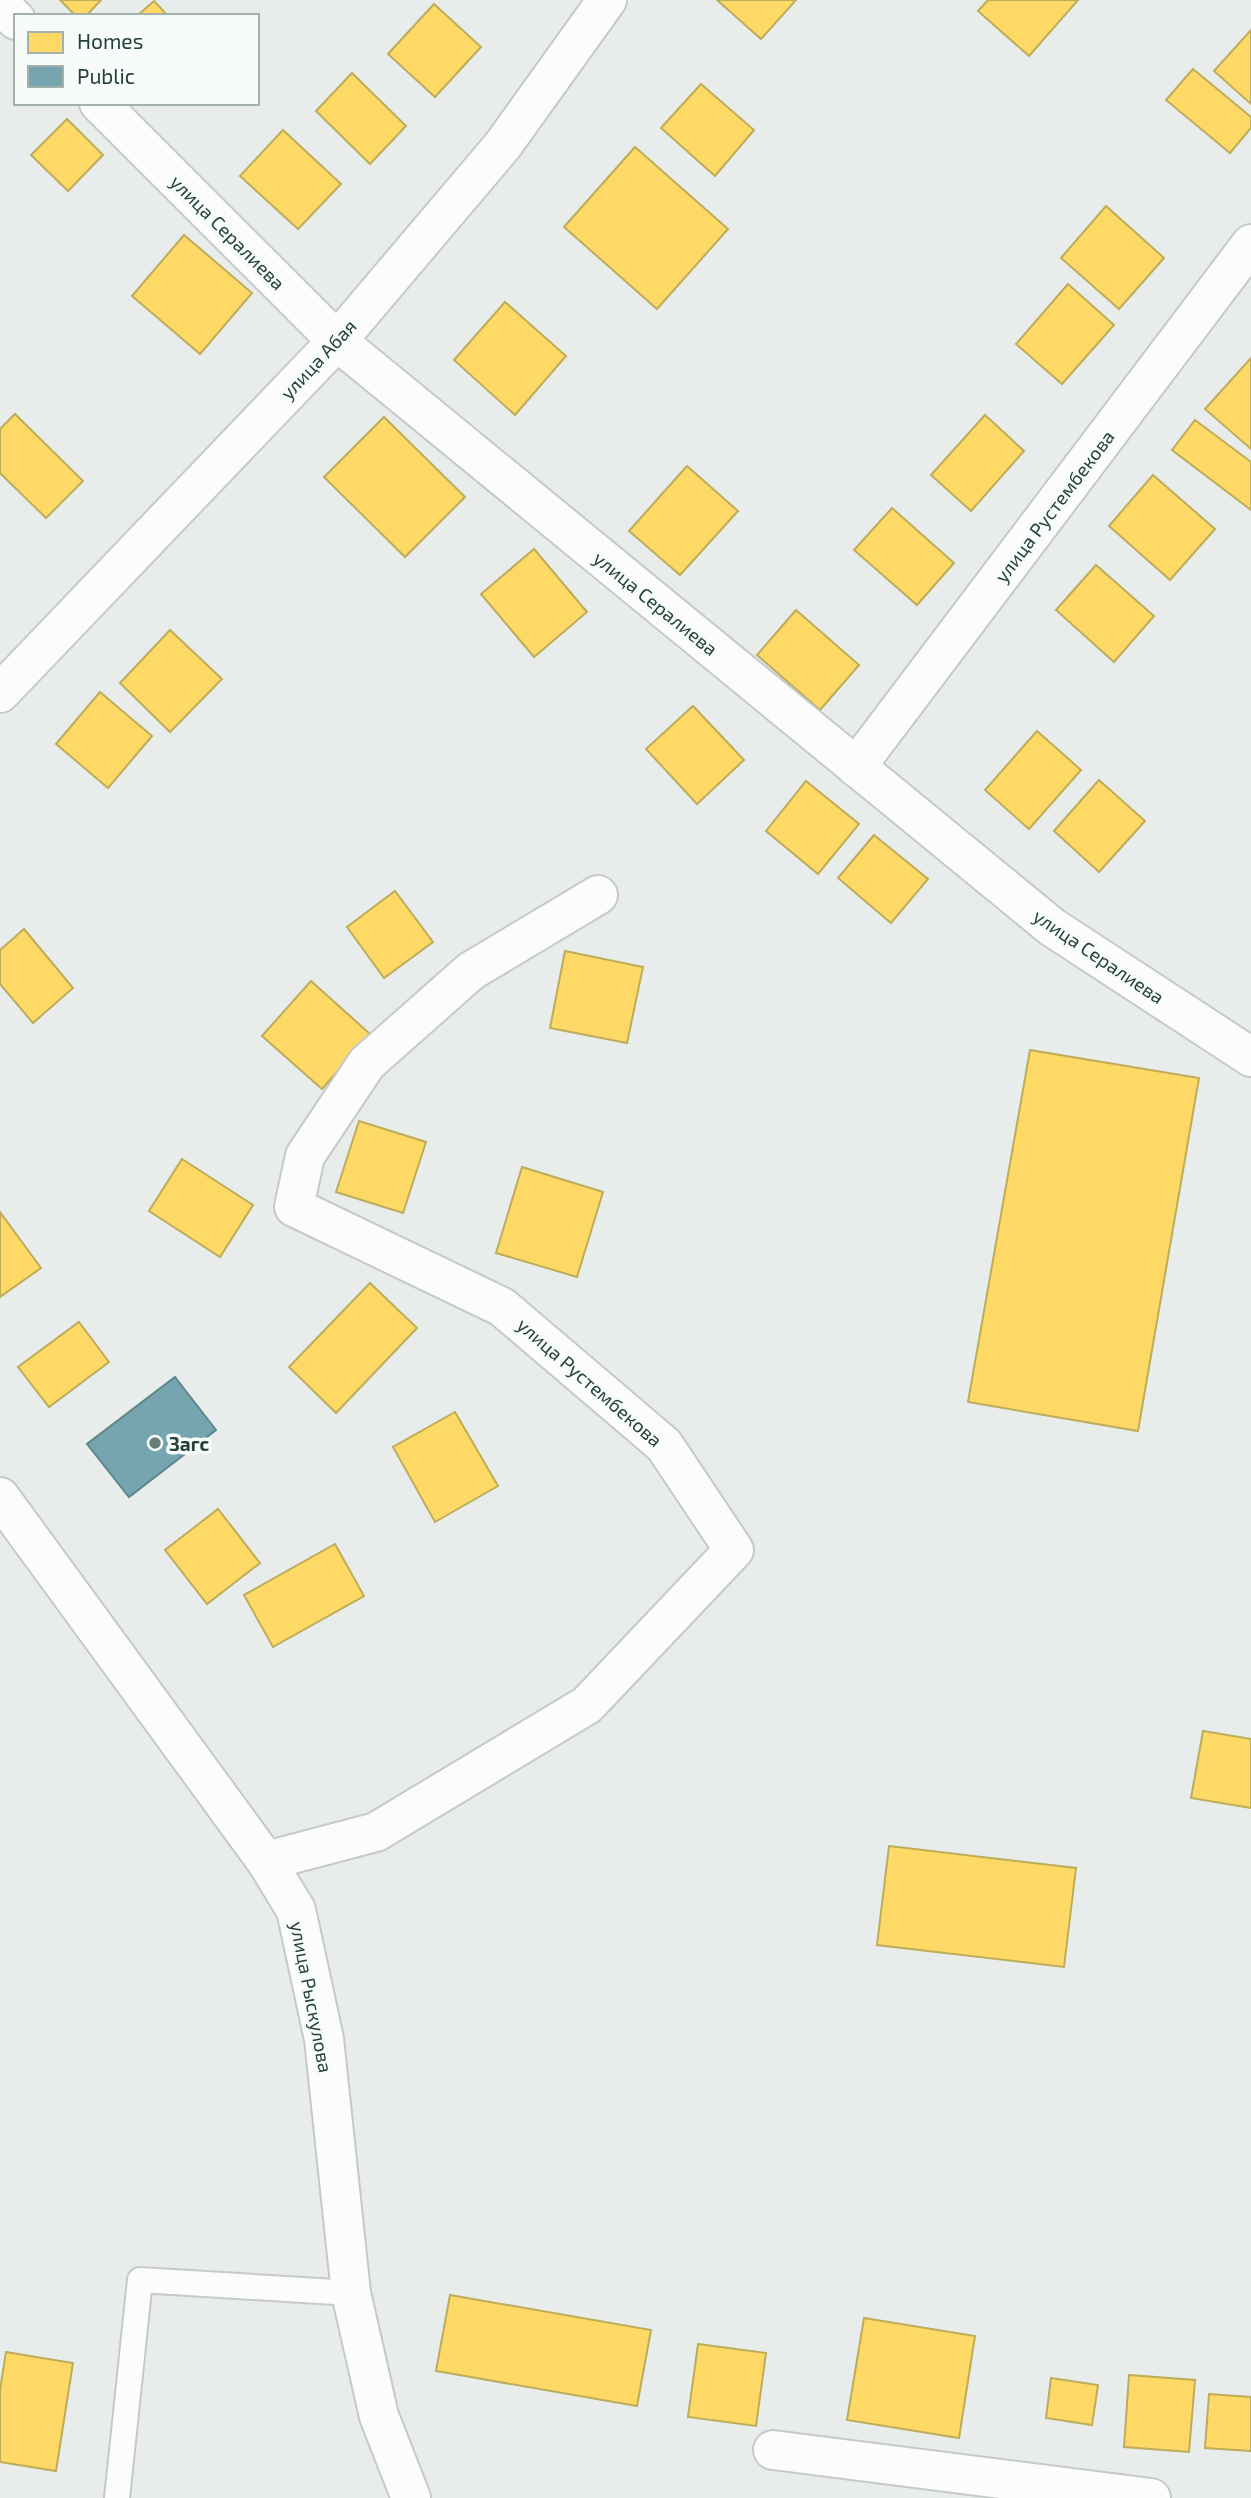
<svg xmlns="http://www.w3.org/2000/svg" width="1251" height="2498" font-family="'Exo 2',sans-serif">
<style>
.homes{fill:#ffd966;stroke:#bdac59;stroke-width:2}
.public{fill:#76a5af;stroke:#5d878c;stroke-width:2}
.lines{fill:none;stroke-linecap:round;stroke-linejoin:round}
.service-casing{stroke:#c5cac8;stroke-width:28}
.minor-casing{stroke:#c5cac8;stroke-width:42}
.tertiary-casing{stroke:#c5cac8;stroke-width:42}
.service{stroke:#fcfcfc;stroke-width:24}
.minor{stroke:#fcfcfc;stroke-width:38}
.tertiary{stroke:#fcfcfc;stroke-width:38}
.poi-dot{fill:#697e78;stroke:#f7fbf9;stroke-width:2.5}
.labels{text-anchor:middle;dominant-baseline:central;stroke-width:7;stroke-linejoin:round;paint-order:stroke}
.street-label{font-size:19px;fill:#24423a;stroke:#f7fbf9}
.poi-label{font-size:19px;font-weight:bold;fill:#24423a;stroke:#f7fbf9;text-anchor:start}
</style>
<rect width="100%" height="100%" fill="#e8edeb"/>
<g class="homes">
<polygon points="60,0 101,0 86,16 76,16"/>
<polygon points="717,0 796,0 761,39"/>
<polygon points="988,0 1078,0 1029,56 978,11"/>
<polygon points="154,1 168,16 137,16"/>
<polygon points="434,4 481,47 435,97 388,54"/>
<polygon points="1251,30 1251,104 1214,71"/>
<polygon points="1193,69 1251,117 1251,128 1230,153 1166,100"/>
<polygon points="352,73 406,126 370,164 316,111"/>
<polygon points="701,84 754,130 715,176 661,128"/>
<polygon points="67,119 103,155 68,191 31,155"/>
<polygon points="283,130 341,184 298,229 240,176"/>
<polygon points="635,147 728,229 657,309 564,227"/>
<polygon points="1106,206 1164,258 1119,309 1061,258"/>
<polygon points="184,235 252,293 200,354 132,296"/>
<polygon points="1068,284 1114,325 1062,384 1016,344"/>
<polygon points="505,302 566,356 515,415 454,360"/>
<polygon points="1251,358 1251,449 1205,409"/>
<polygon points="15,414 83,481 46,518 0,473 0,429"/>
<polygon points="985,415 1024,451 971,511 931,475"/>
<polygon points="384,417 465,497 405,557 324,477"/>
<polygon points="1195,420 1251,462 1251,510 1172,450"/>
<polygon points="687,466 738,511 680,575 629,531"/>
<polygon points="1153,475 1215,529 1170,580 1109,526"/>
<polygon points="892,508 954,563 917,605 854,550"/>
<polygon points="534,549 587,612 534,657 481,594"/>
<polygon points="1096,565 1154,616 1114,662 1056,610"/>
<polygon points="796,610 859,665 820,710 757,655"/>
<polygon points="170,630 222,679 170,732 120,683"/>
<polygon points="100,692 152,736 108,788 56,744"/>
<polygon points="693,706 744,760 697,804 646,749"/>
<polygon points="1037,731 1081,770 1029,829 985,790"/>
<polygon points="1099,780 1145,821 1099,872 1054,831"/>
<polygon points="806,781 859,824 818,874 766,831"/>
<polygon points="874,835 928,879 891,923 838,878"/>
<polygon points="395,891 433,942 384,978 347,927"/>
<polygon points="24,929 73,988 33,1023 0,984 0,950"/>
<polygon points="565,951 643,967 627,1043 550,1028"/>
<polygon points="311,981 370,1034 322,1089 262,1036"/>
<polygon points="1030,1050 1199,1078 1138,1431 968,1402"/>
<polygon points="359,1121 426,1142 403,1213 336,1192"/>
<polygon points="182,1159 253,1205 220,1257 149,1211"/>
<polygon points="522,1167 603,1192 577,1277 496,1253"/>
<polygon points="0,1212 41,1268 0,1297"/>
<polygon points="370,1283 417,1328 336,1413 289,1367"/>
<polygon points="79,1322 109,1362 49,1407 18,1367"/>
<polygon points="455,1412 498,1486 435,1522 393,1447"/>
<polygon points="218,1509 260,1563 207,1604 165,1550"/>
<polygon points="335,1544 364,1596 273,1647 244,1595"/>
<polygon points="1203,1731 1251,1739 1251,1808 1191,1798"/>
<polygon points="889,1846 1076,1868 1064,1967 877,1945"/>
<polygon points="450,2295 651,2330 637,2406 436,2371"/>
<polygon points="864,2318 975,2336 959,2438 847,2420"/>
<polygon points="698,2344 766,2353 756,2426 688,2417"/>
<polygon points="6,2352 73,2363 56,2471 0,2462 0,2390"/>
<polygon points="1129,2375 1195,2380 1189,2452 1124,2447"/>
<polygon points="1051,2378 1098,2385 1092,2425 1046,2418"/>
<polygon points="1209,2394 1251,2397 1251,2451 1205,2448"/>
</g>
<polygon class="public" points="175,1377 216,1430 129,1497 87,1444"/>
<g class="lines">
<defs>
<polyline id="service" points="117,2498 140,2280 351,2293"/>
<g id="minor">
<polyline points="0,4 16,20"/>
<polyline points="99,103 337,341 1052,927 1251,1057"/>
<polyline points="856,767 1251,244"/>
<polyline points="0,1497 266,1861 296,1910 324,2039 351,2293 379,2416 411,2498"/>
<polyline points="266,1861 376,1832 587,1705 734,1550 664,1445 502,1307 294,1207 305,1156 367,1063 471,971 598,895"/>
<polyline points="773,2450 1151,2498"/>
</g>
<polyline id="tertiary" points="0,693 337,341 503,145 607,0"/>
</defs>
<use href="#service" class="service-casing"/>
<use href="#minor" class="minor-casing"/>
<use href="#tertiary" class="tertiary-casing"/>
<use href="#service" class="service"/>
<use href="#minor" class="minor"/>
<use href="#tertiary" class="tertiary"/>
</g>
<circle class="poi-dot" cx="155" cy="1443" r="7"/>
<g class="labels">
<g class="street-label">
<text transform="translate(228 232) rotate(45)">улица Сералиева</text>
<text transform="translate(318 359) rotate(-47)">улица Абая</text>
<text transform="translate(1054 506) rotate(-53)">улица Рустембекова</text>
<text transform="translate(656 603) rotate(39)">улица Сералиева</text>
<text transform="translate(1099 956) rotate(34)">улица Сералиева</text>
<text transform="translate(590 1382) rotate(41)">улица Рустембекова</text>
<text transform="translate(312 1997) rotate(79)">улица Рыскулова</text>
</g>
<g class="poi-label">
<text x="169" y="1443">Загс</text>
</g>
</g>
<rect x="14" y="14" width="245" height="91" fill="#f7fbf9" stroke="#a3b1ad" stroke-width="2"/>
<rect x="28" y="32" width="35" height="21" fill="#ffd966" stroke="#a3b1ad" stroke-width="2"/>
<text x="77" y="49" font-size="21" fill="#24423a">Homes</text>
<rect x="28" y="66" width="35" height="21" fill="#76a5af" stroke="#a3b1ad" stroke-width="2"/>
<text x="77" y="84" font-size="21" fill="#24423a">Public</text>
</svg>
